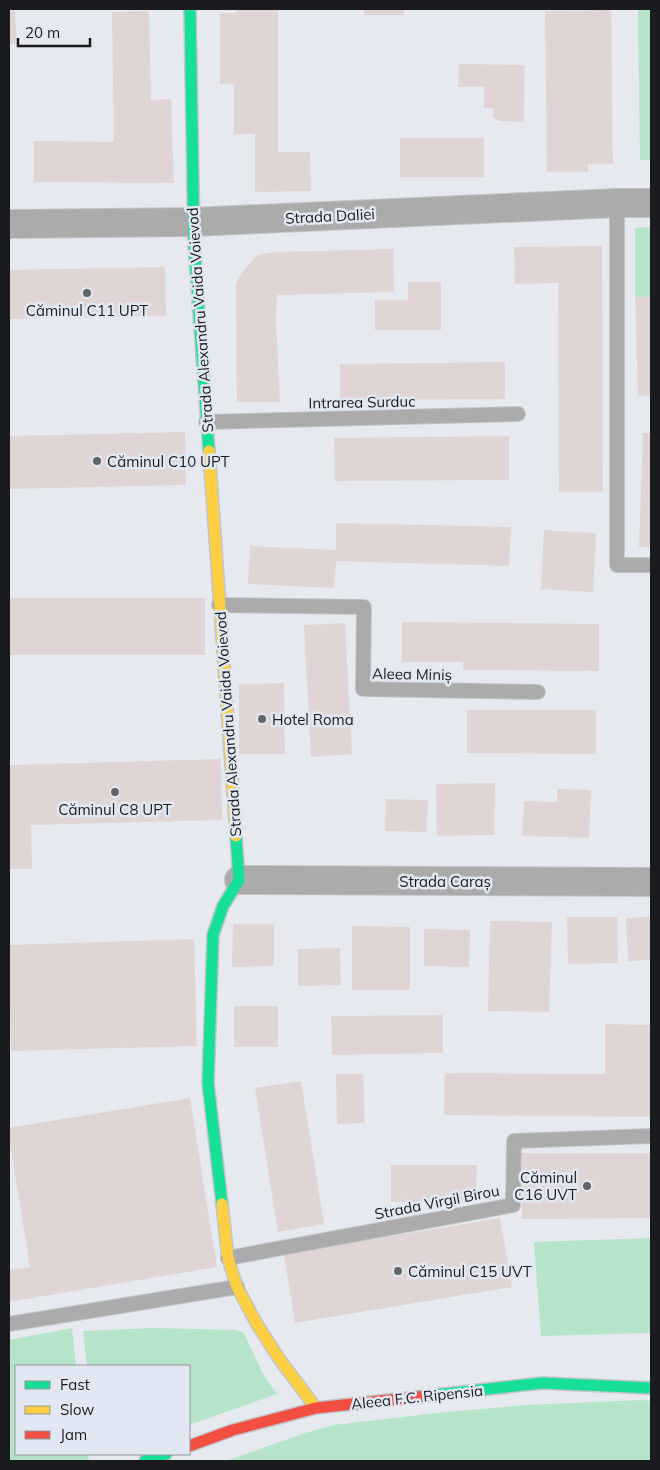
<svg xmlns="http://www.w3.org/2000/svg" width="660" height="1470" font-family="Mulish,sans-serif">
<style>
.green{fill:#b6e4c9}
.building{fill:#e0d5d4}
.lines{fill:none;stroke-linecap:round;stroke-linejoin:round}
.lane-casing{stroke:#c2c5c9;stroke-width:16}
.street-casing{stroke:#c2c5c9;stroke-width:30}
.fast-casing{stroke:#c2c5c9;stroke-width:14}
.slow-casing{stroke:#c2c5c9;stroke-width:14}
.jam-casing{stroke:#c2c5c9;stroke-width:14}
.lane{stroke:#ababab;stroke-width:14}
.street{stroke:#ababab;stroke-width:28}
.fast{stroke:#16e098;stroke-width:11}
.slow{stroke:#ffcf43;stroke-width:11}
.jam{stroke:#f24e42;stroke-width:11}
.poi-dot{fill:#616368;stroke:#e2e8f3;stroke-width:2}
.labels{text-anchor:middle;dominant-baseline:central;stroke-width:5;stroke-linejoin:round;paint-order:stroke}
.street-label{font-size:15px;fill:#191b1f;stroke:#e2e8f3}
.poi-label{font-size:15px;fill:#191b1f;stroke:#e2e8f3;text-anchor:start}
</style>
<rect width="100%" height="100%" fill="#e6e9ef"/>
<g class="green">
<polygon points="638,9 651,9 651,160 640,160"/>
<polygon points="651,227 651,297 635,297 635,228"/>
<polygon points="651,1238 651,1333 541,1336 534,1242"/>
<polygon points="72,1328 76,1366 16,1366 16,1454 88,1454 89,1461 9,1461 9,1340"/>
<polygon points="153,1328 236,1330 244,1333 263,1374 277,1394 189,1425 189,1366 87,1366 83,1331"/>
<polygon points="642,1400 651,1401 651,1461 226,1461 305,1433 334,1425 436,1413 526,1405"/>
</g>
<g class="building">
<polygon points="236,9 278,9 278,152 310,152 311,191 255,192 255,134 234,134 234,84 220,84 220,13 236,13"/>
<rect x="364" y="9" width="40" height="6"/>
<polygon points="611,10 613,164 588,164 588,172 547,172 545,11"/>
<polygon points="15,11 17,44 9,44 9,12"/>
<polygon points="149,11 151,100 171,99 174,183 34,182 34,141 114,142 112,12"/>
<polygon points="459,64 525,65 524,122 499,121 493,117 493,108 484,108 484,87 458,87"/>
<rect x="400" y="138" width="84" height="39"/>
<polygon points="602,246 603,492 559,492 558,283 515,284 514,247"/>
<polygon points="393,249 394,292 277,295 276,321 280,402 237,402 236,284 241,274 257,255 275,252"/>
<polygon points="165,267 166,316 9,319 9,270"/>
<polygon points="408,282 441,282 441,330 375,330 375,300 408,300"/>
<polygon points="635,297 651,297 651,396 638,396"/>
<polygon points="505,362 505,399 340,400 340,364"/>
<polygon points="185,432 186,485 9,489 9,436"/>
<polygon points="643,433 651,433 651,547 639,547"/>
<polygon points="509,436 509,480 335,481 334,438"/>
<polygon points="336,523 511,527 509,566 336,561 334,588 248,584 250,546 336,550"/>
<polygon points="544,530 596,533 593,592 541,589"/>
<rect x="9" y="598" width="196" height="57"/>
<polygon points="402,622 599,624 599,671 463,670 463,662 402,662"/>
<polygon points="345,623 352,754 311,757 304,625"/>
<polygon points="284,683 285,754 239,754 239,684"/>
<polygon points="467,710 596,710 596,754 467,753"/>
<polygon points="221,759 222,820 31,825 32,869 9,869 9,765"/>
<polygon points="495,783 494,835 437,836 436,784"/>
<polygon points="557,789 591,790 589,838 522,836 524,801 557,802"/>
<polygon points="386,799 428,800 426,832 385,831"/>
<polygon points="567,917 617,917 618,963 568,964"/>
<polygon points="651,917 651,960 628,961 626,918"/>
<polygon points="490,921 552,922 549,1012 488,1011"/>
<polygon points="233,924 274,924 274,966 232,967"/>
<polygon points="352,926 410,927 410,990 352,990"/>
<polygon points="424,929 470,930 469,967 424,966"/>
<polygon points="194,939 197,1046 11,1051 9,945"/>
<polygon points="340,948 341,985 298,986 298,949"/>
<rect x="234" y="1006" width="44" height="41"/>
<polygon points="443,1015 443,1053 332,1055 331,1016"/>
<polygon points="605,1024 651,1025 651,1117 444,1115 445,1073 605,1074"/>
<polygon points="336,1074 363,1074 365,1123 337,1124"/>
<polygon points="301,1081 324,1224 278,1232 255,1088"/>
<polygon points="190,1098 217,1267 9,1302 9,1270 30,1267 9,1138 9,1128"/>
<polygon points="522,1153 651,1153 651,1218 522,1219"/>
<polygon points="391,1165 477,1165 476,1202 391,1202"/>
<polygon points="500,1218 512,1287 295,1323 284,1254"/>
</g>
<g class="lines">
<defs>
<g id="lane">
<polyline points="617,203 617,565 651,565"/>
<polyline points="206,422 518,414"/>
<polyline points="219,605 364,607 363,689 538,692"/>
<polyline points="228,1258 513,1205 514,1141 651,1136"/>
<polyline points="9,1324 237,1287"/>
</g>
<g id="street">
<polyline points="9,224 192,222 617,203 651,203"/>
<polyline points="239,880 651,882"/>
</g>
<g id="fast">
<polyline points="190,9 194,244 209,451"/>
<polyline points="222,1204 208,1083 213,935 223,906 239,880 236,836"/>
<polyline points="426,1396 542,1383 651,1388"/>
<polyline points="145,1461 166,1454"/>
</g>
<g id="slow">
<polyline points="209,451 236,836"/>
<polyline points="222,1204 228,1258 237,1287 258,1326 280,1360 316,1408"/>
</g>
<polyline id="jam" points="189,1446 233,1430 316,1408 426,1396"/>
</defs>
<use href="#lane" class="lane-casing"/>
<use href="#street" class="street-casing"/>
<use href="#fast" class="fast-casing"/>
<use href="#slow" class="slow-casing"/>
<use href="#jam" class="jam-casing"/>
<use href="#lane" class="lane"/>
<use href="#street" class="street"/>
<use href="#fast" class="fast"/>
<use href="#slow" class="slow"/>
<use href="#jam" class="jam"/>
</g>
<g class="poi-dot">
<circle cx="87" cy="293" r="5"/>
<circle cx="97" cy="461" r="5"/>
<circle cx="262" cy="719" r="5"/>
<circle cx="115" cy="792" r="5"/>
<circle cx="587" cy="1186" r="5"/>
<circle cx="398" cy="1271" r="5"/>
</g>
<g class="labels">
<g class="street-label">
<text transform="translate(330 216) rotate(-3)">Strada Daliei</text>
<text transform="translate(200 320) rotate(-94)">Strada Alexandru Vaida Voievod</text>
<text transform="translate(362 402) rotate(-1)">Intrarea Surduc</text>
<text transform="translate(412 674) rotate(1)">Aleea Miniș</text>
<text transform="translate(228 724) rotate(-94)">Strada Alexandru Vaida Voievod</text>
<text x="445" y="881">Strada Caraș</text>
<text transform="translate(437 1202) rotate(-11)">Strada Virgil Birou</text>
<text transform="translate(417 1397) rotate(-6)">Aleea F.C. Ripensia</text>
</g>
<g class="poi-label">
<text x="87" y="310" text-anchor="middle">Căminul C11 UPT</text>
<text x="107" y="461">Căminul C10 UPT</text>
<text x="272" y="719">Hotel Roma</text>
<text x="115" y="809" text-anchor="middle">Căminul C8 UPT</text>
<text x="577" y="1177" text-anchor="end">Căminul<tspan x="577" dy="17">C16 UVT</tspan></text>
<text x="408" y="1271">Căminul C15 UVT</text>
</g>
</g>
<rect width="660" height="1470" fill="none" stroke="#191b1f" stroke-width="20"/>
<rect x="15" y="1365" width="175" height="90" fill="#e2e8f3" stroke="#92969e"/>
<rect x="25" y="1381" width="25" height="8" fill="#16e098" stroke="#92969e"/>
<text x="60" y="1390" font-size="15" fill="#191b1f">Fast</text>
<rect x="25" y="1406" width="25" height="8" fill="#ffcf43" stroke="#92969e"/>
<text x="60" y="1415" font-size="15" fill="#191b1f">Slow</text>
<rect x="25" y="1431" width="25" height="8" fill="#f24e42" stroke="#92969e"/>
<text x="60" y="1440" font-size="15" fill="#191b1f">Jam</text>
<path d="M18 38v8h72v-8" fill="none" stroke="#191b1f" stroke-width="2.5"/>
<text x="25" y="38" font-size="15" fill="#191b1f" stroke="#e2e8f3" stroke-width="4" paint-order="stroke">20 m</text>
</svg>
